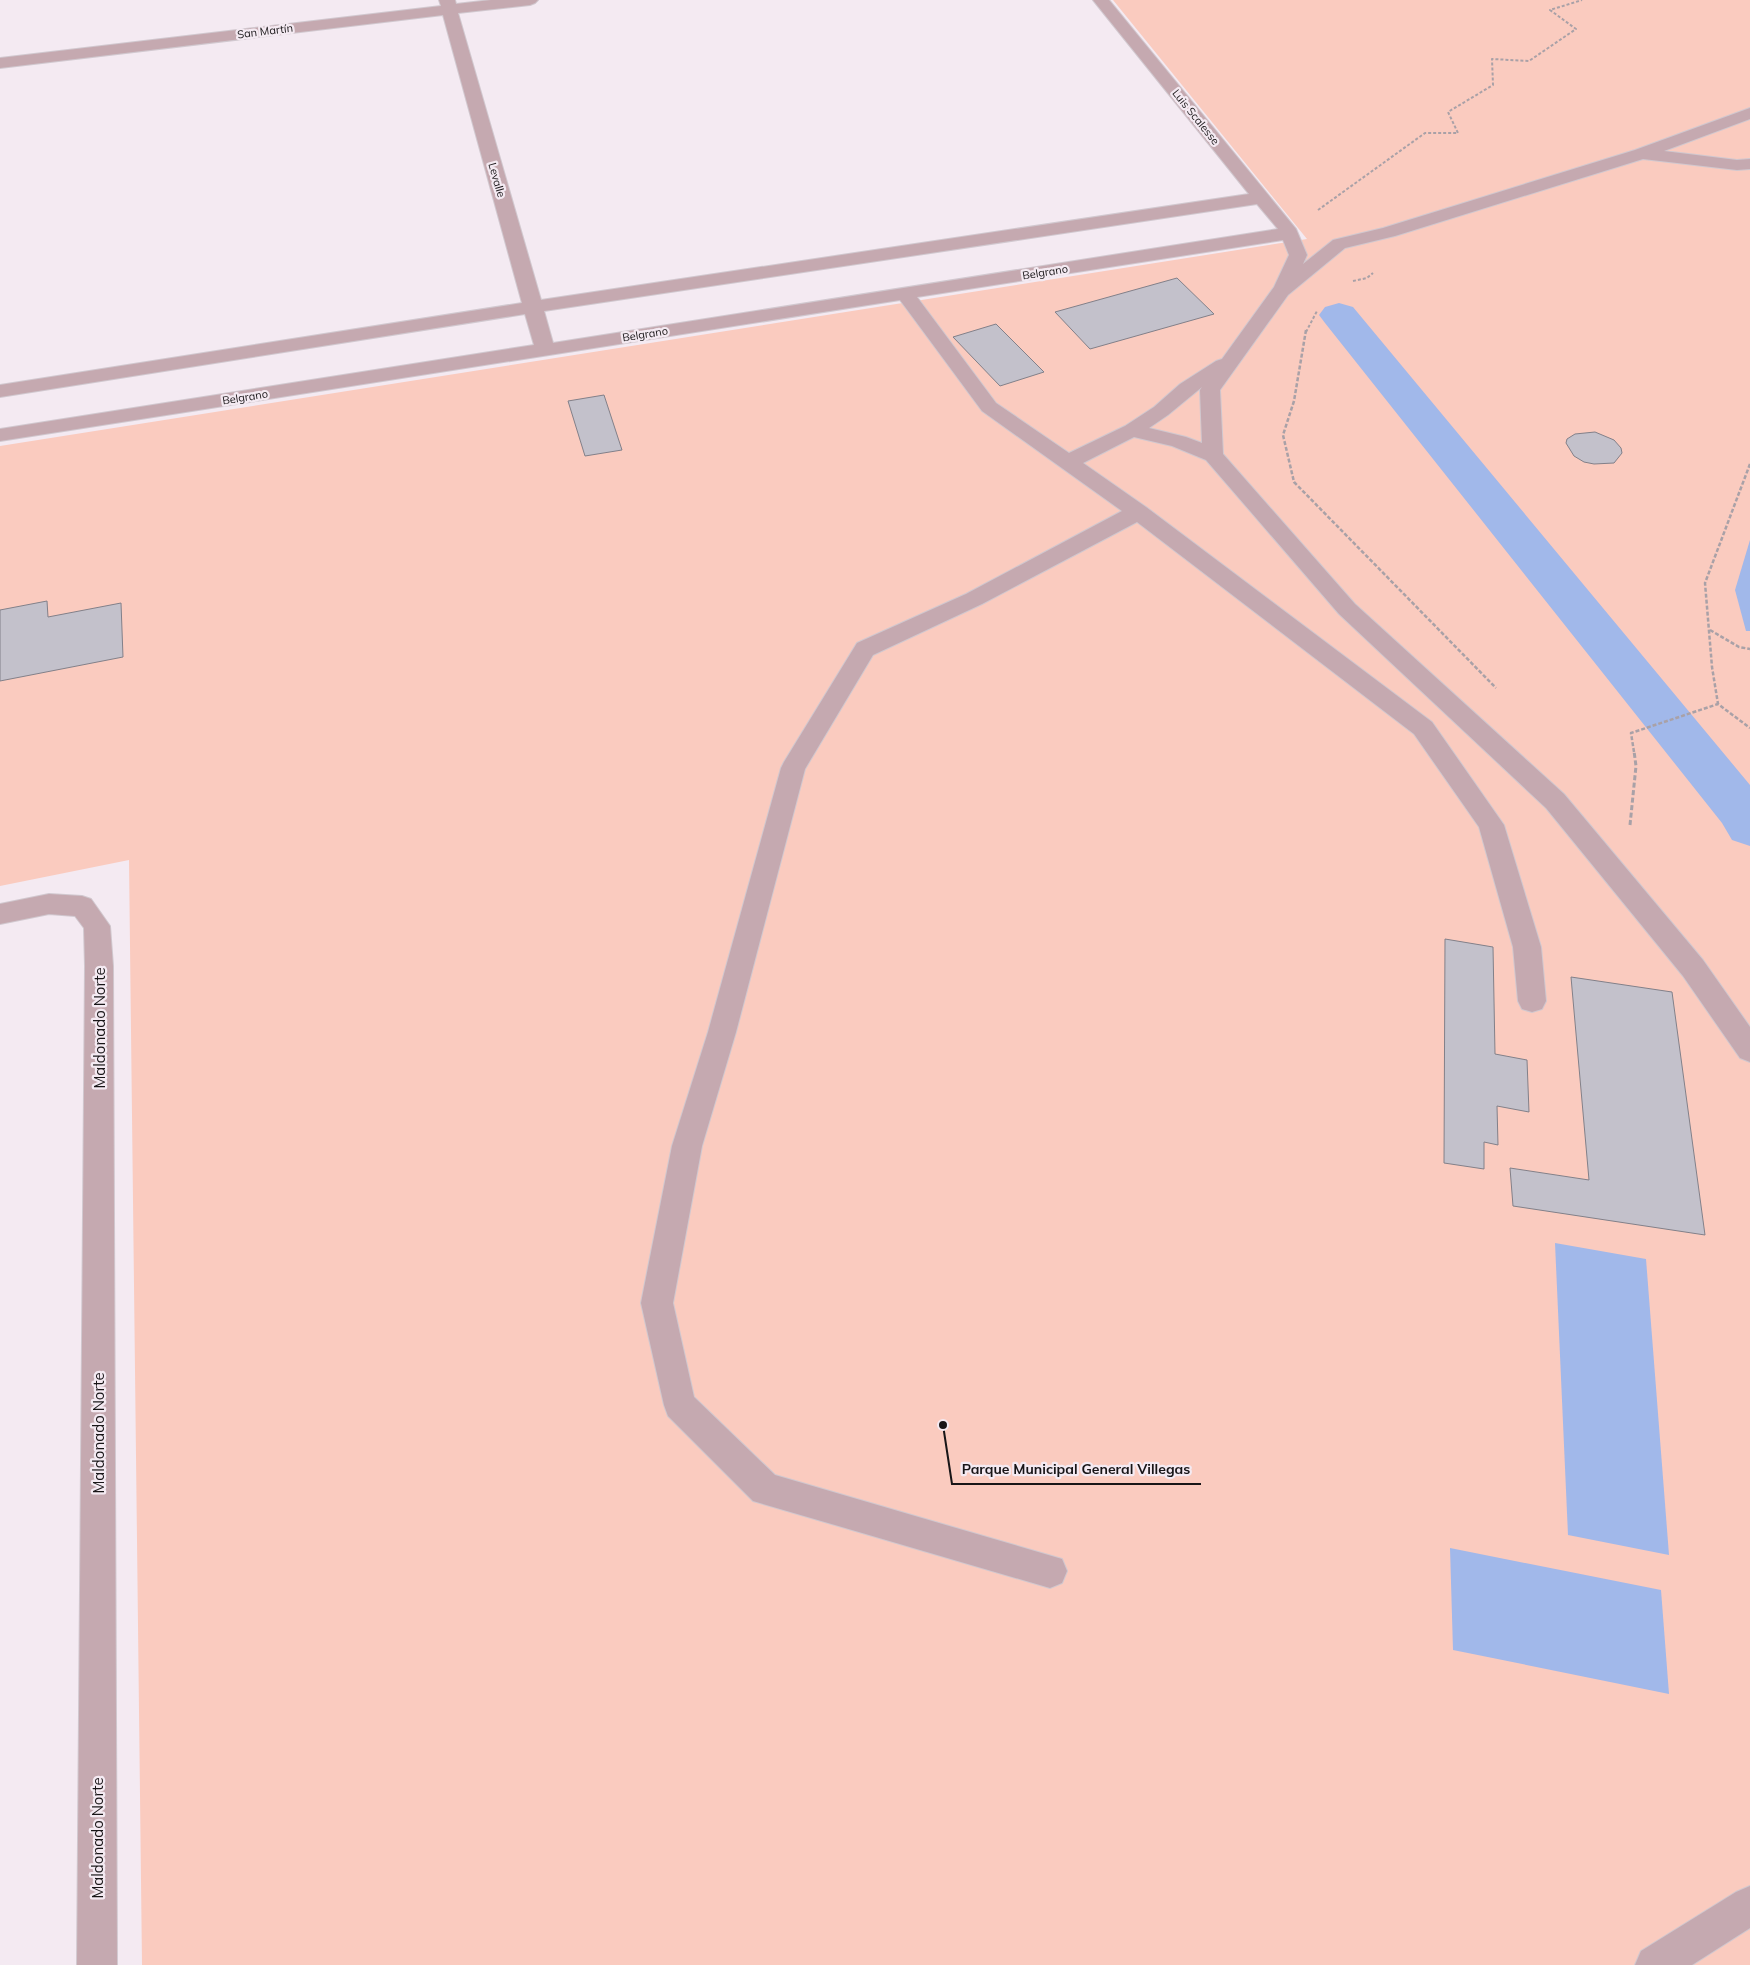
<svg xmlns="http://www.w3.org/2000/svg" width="1750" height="1965" font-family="Mulish,sans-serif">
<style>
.green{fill:#facbbf}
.water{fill:#a1b8ea}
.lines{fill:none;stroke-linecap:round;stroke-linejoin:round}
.canal{fill:#a1b8ea;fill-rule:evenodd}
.building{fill:#c3c1cb;stroke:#828089}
.minor-casing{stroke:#d1c8cf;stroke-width:2}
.path-far2{stroke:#a9a1a7;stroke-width:2;stroke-dasharray:3 2;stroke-linecap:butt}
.path-far1{stroke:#a9a1a7;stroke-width:2.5;stroke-dasharray:4 2;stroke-linecap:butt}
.path{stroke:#a9a1a7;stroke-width:3;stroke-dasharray:5 2.5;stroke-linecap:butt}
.minor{fill:#c5a9b0;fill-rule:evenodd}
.labels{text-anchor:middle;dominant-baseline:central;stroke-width:4.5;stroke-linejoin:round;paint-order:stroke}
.far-street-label{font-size:11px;fill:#181517;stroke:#f4eaf2}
.near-street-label{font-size:15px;fill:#181517;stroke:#f4eaf2}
.leader{fill:none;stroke:#181517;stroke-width:2}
.callout-dot{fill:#181517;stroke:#f4eaf2;stroke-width:2}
.callout-label{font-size:14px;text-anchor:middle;font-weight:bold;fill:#181517;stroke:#f4eaf2;stroke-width:4.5;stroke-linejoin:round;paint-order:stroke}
</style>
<rect width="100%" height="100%" fill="#f4eaf2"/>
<polygon class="green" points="1113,0 1750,0 1750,1965 142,1965 129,860 0,886 0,446 1307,239"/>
<g class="water">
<polygon points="1750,540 1750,631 1746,631 1735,590"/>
<polygon points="1555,1243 1646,1259 1669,1555 1568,1535"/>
<polygon points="1450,1548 1661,1590 1669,1694 1453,1650"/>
</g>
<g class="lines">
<polygon class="canal" points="1339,303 1353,307 1750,785 1750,846 1732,840 1722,823 1325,323 1319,315 1325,307"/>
</g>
<g class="building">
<polygon points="1177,278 1214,314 1090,349 1055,312"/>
<polygon points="996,324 1044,372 1000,386 953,337"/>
<polygon points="604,395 622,450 585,456 568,401"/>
<polygon points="1595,432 1614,440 1621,448 1622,453 1614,463 1594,464 1584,462 1574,456 1566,443 1567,439 1575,434"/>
<polygon points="47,601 48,617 121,603 123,657 0,681 0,610"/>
<polygon points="1445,939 1493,947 1495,1054 1527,1060 1529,1112 1497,1106 1498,1145 1484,1142 1484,1169 1444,1163"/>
<polygon points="1571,977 1672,992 1705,1235 1513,1206 1510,1168 1589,1180"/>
</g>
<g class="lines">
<defs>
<g id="minor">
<path d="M439,0H455L456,4L491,0H538L535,3L530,5L458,13L541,300L1249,194L1093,0H1109L1296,229L1307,255L1303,264L1333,240L1383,228L1635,150L1750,108V119L1664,151L1737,160L1750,159V169L1737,170L1643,159L1395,236L1345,248L1288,295L1220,390L1223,454L1355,604L1564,794L1703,960L1750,1027V1062L1740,1058L1683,976L1546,808L1339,614L1206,460L1172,446L1134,437L1083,463L1146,507L1432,722L1504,825L1541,947L1546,1001L1542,1009L1532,1012L1522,1009L1518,1001L1513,947L1479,827L1414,734L1137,522L982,604L873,655L805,769L736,1032L702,1146L673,1303L694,1397L775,1475L1062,1559L1067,1571L1062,1583L1050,1588L753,1501L668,1416L664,1405L641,1303L672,1146L708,1032L781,768L784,762L857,643L966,594L1122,511L982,411L900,300L0,441V429L534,345L525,314L0,397V385L522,303L443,15L0,68V58L441,6ZM1257,204L1278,229L553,343L544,311ZM1283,240L1289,255L1274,287L1222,359L1216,361L1180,384L1154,407L1125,426L1069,453L996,403L917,297ZM1202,387L1200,390L1202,443L1186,437L1149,428L1168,415Z"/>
<polygon points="49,894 82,896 91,899 110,926 113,966 117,1965 77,1965 85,966 84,928 75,916 49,914 0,924 0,904"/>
<polygon points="1750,1886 1750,1928 1692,1965 1635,1965 1641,1951 1736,1892"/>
</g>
</defs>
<use href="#minor" class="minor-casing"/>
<g class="path-far2">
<polyline points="1318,210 1425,133 1458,133 1448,112 1493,85 1492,59 1529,61 1576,29 1550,10 1582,0"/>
<polyline points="1353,281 1367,278 1373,273"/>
<polyline points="1306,332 1317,311"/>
</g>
<g class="path-far1">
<polyline points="1306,330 1294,401 1283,435 1294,482 1496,688"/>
<polyline points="1750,464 1705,583 1712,667 1718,704 1750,728"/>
<polyline points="1710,630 1739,647 1750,649"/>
<polyline points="1634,752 1631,733 1718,704"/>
</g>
<polyline class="path" points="1630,825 1636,766 1634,751"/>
<use href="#minor" class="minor"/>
</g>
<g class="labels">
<g class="far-street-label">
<text transform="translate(265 31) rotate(-7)">San Martín</text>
<text transform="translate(1196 117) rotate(51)">Luis Scalesse</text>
<text transform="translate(497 180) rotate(74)">Levalle</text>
<text transform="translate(1045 272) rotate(-9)">Belgrano</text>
<text transform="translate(645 334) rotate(-9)">Belgrano</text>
<text transform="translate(245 397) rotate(-9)">Belgrano</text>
</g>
<g class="near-street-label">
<text transform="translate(99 1028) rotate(-90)">Maldonado Norte</text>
<text transform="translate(98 1433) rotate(-90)">Maldonado Norte</text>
<text transform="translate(97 1838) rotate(-90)">Maldonado Norte</text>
</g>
</g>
<path class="leader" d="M943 1425L952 1484H1201"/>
<circle class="callout-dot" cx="943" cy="1425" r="5"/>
<g class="callout-label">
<text x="1076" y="1474">Parque Municipal General Villegas</text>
</g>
</svg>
